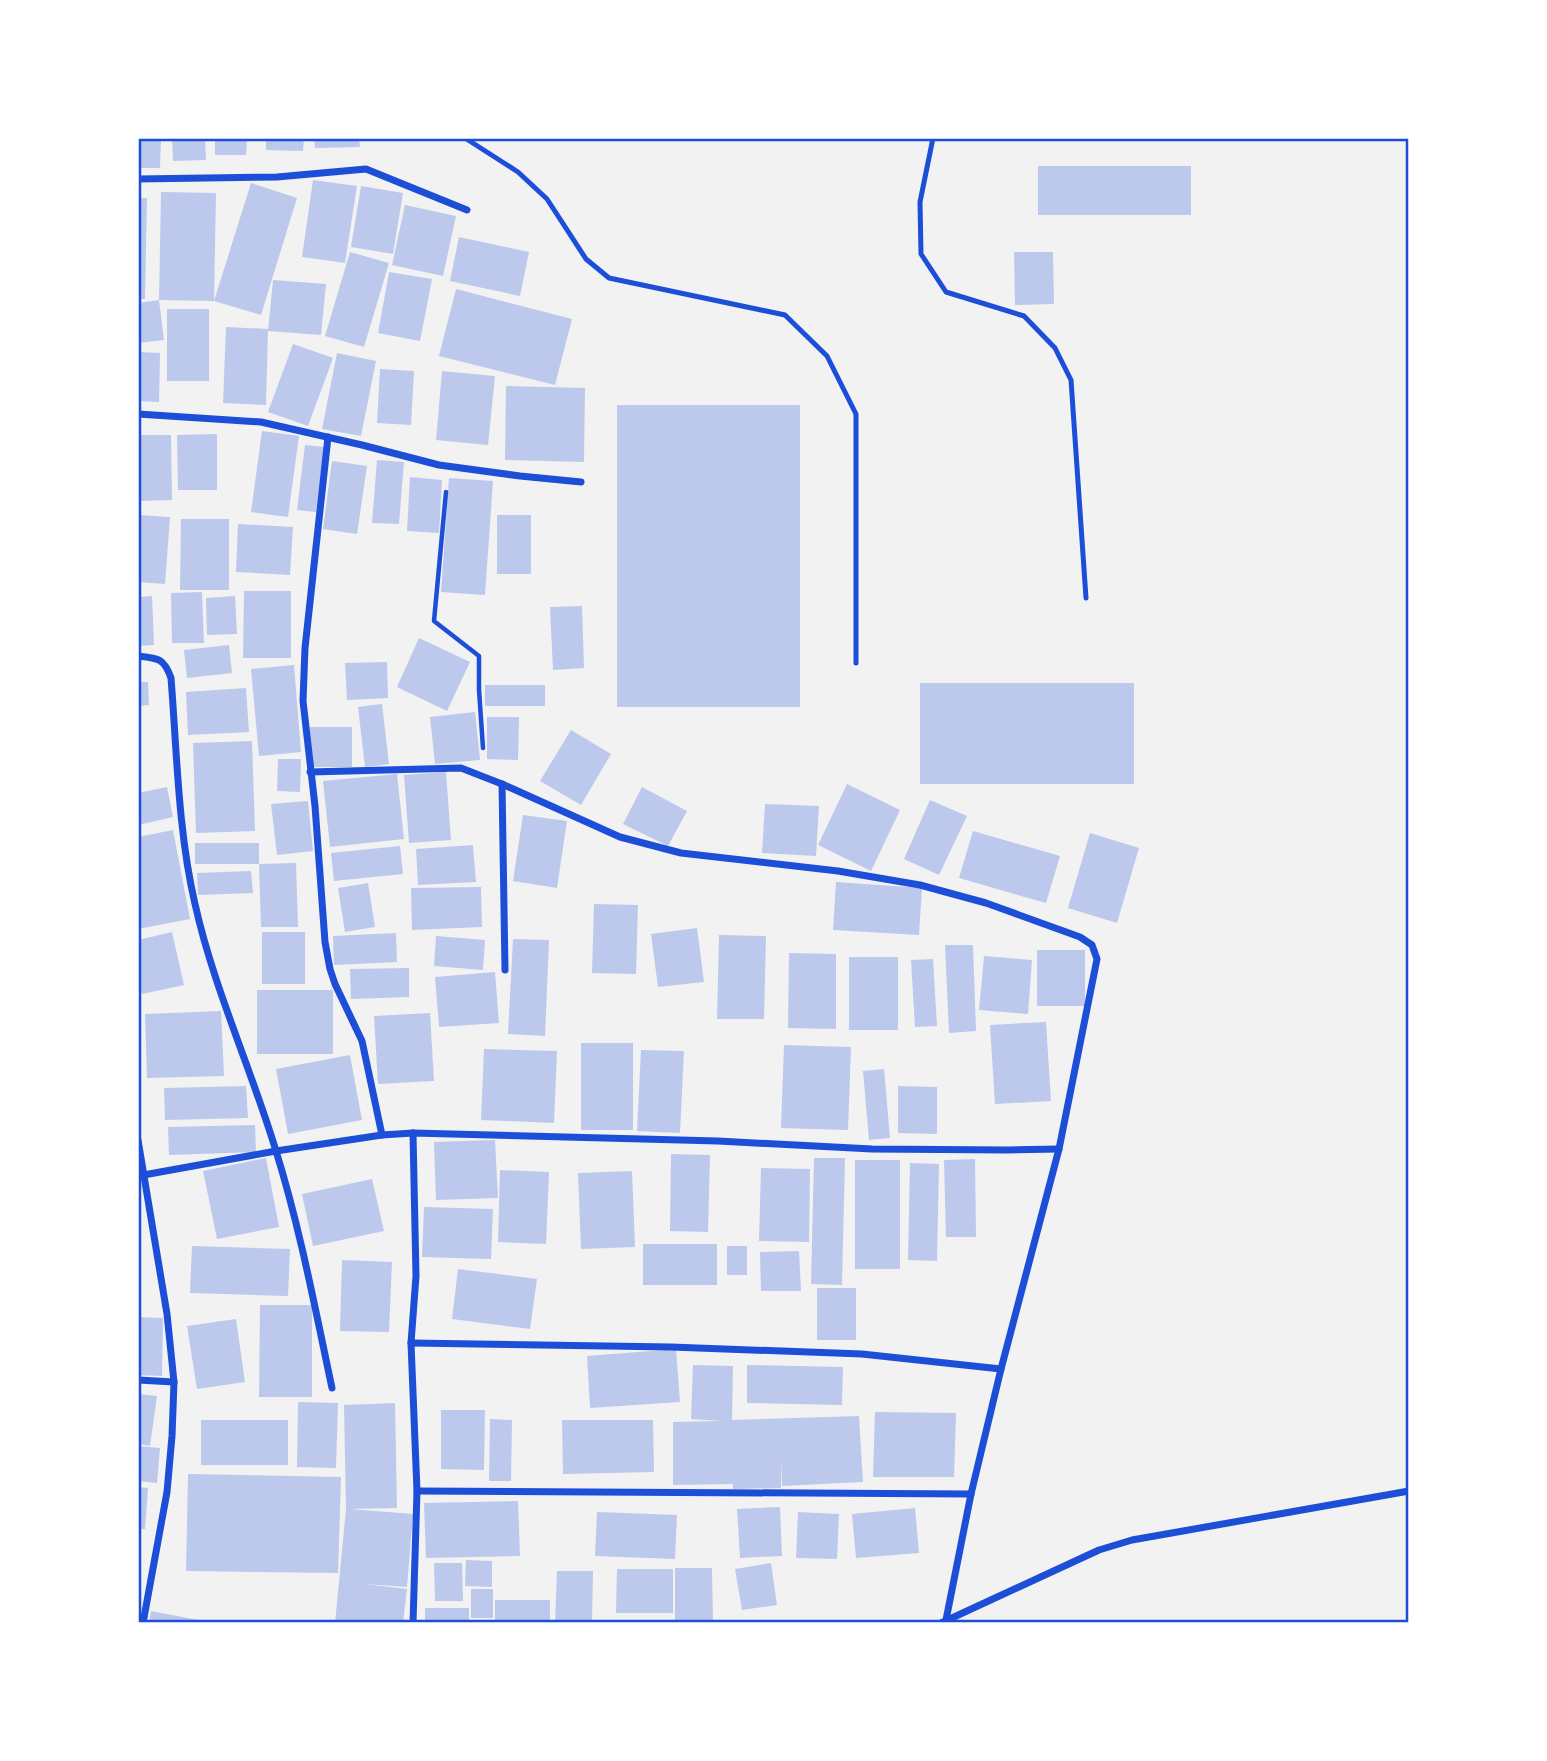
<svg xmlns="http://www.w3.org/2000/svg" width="1547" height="1761" font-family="Helvetica,sans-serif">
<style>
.building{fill:#bdc9ec}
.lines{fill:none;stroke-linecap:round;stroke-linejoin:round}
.path{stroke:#1d4ed8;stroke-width:4.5}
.service{stroke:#1d4ed8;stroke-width:5}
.minor{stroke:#1d4ed8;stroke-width:7}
.neatline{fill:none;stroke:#1d4ed8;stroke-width:2.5}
</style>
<rect width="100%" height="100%" fill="#f2f2f2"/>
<g class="building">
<polygon points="138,138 161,138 160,168 138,168"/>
<polygon points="172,138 205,138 206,160 173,161"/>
<polygon points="215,138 247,138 246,155 215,155"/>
<polygon points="266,138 304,138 303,151 266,150"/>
<polygon points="314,138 359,138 360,147 315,148"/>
<rect x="1038" y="166" width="153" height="49"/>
<polygon points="313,180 357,186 345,263 302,257"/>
<polygon points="251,183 297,198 261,315 214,301"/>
<polygon points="361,186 403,193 393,254 351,247"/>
<polygon points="161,192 216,193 214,301 159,300"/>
<polygon points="138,198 147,198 145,299 138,299"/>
<polygon points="405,205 456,216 443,276 392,265"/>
<polygon points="459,237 529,252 520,296 450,281"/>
<polygon points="350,252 389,263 364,347 325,336"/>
<polygon points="1014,252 1053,252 1054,304 1015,305"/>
<polygon points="389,272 432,279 420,341 378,333"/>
<polygon points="273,280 326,284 321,335 268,331"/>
<polygon points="456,289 572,319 555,385 439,356"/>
<polygon points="159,300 164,340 138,343 138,303"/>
<rect x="167" y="309" width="42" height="72"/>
<polygon points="226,327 268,329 266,405 223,403"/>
<polygon points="293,344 333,358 308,426 268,412"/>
<polygon points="138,352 160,353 159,402 138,401"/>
<polygon points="337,353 376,361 361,436 322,429"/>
<polygon points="380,369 414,371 411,425 377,423"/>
<polygon points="442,371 495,376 488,445 436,440"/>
<polygon points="506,386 585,388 584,462 505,460"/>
<rect x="617" y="405" width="183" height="302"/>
<polygon points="262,431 299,436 288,517 251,512"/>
<polygon points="217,434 217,490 178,490 177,435"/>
<polygon points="138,435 171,435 172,500 138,501"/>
<polygon points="305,445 324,447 316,512 297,510"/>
<polygon points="377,460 404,462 399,524 372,523"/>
<polygon points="332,461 367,466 357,534 323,529"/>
<polygon points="410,477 442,480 439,533 407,531"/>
<polygon points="449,478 493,481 485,595 441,592"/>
<polygon points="138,515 170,517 165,584 138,582"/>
<rect x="497" y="515" width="34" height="59"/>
<polygon points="181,519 229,519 229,590 180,590"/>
<polygon points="238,524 293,527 290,575 236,572"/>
<polygon points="244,591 291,591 291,658 243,658"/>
<polygon points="202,592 204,643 172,643 171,593"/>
<polygon points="152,596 154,645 138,646 138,597"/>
<polygon points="235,596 237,634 207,635 206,598"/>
<polygon points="582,606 584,668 553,670 550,607"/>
<polygon points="419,638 470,662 447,711 397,687"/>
<polygon points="229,645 232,673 187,678 184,650"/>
<polygon points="387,662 388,698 347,700 345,663"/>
<polygon points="294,665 301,752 259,756 251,669"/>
<polygon points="138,682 148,682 149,705 138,706"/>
<rect x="920" y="683" width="214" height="101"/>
<rect x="485" y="685" width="60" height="21"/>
<polygon points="246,688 249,732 188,735 186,692"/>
<polygon points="382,704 389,764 365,767 358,707"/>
<polygon points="475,712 480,760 435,764 430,717"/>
<polygon points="487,717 519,717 518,760 487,759"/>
<rect x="310" y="727" width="42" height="40"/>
<polygon points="571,730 611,754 581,805 540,781"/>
<polygon points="252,741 255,831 196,833 193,743"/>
<polygon points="278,759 301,759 300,792 277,791"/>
<polygon points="446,772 451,840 409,843 404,775"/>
<polygon points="397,774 404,839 330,847 323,781"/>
<polygon points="847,784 900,810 871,871 818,845"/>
<polygon points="167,787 173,817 138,825 138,793"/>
<polygon points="642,787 687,811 668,846 623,824"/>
<polygon points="930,800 967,816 939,875 904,859"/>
<polygon points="308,801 313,851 277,855 271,804"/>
<polygon points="765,804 819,806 816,856 762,853"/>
<polygon points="523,815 567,821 557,888 513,881"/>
<polygon points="173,830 190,919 138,929 138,837"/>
<polygon points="973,831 1060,856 1046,903 959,878"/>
<polygon points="1090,833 1139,848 1117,923 1068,908"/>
<rect x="195" y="843" width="64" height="21"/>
<polygon points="473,845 476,882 418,885 416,849"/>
<polygon points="400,846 403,874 334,881 331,853"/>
<polygon points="296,863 298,927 261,927 259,864"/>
<polygon points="251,871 253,893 198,895 197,873"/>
<polygon points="836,882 922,888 919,935 833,930"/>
<polygon points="368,883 375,927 345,932 338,888"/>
<polygon points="481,887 482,927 412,930 411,888"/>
<polygon points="594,904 638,905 636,974 592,973"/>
<polygon points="697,928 704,982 658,987 651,934"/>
<polygon points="172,932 184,985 142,994 138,980 138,940"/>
<rect x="262" y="932" width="43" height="52"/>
<polygon points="396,933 397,962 334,965 333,936"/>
<polygon points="719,935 766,936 764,1019 717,1019"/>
<polygon points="436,936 485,940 483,970 434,966"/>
<polygon points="513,939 549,940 545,1036 508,1034"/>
<polygon points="945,945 973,945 976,1031 949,1033"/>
<rect x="1037" y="950" width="48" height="56"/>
<polygon points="789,953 836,954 836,1029 788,1028"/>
<polygon points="984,956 1032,960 1028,1014 979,1010"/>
<rect x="849" y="957" width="49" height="73"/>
<polygon points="933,959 937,1026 915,1027 911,960"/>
<polygon points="409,968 409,997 351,999 350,969"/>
<polygon points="495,972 499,1023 439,1027 435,977"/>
<rect x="257" y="990" width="76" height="64"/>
<polygon points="221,1011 224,1076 147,1078 145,1014"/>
<polygon points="430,1013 434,1081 378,1084 374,1016"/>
<polygon points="1046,1022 1051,1101 995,1104 990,1025"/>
<rect x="581" y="1043" width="52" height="87"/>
<polygon points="784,1045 851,1047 848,1130 781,1128"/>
<polygon points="484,1049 557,1051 554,1123 481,1120"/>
<polygon points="641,1050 684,1051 680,1133 637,1131"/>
<polygon points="350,1055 362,1120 288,1134 276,1069"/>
<polygon points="884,1069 890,1138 869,1140 863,1071"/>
<polygon points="246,1086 248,1118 165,1120 164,1088"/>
<polygon points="898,1086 937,1087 937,1134 898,1133"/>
<polygon points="255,1125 256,1152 169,1155 168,1127"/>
<polygon points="495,1140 498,1198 436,1200 434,1142"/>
<polygon points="671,1154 710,1155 708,1232 670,1231"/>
<polygon points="266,1158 279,1227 217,1239 203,1171"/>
<polygon points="814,1158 845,1158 842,1285 811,1284"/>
<polygon points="975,1159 976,1237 946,1237 944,1160"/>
<rect x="855" y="1160" width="45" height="109"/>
<polygon points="910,1163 939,1164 937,1261 908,1260"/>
<polygon points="761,1168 810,1169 809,1242 759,1241"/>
<polygon points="500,1170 549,1172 546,1244 498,1242"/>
<polygon points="632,1171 635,1247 581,1249 578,1173"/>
<polygon points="372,1179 384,1231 313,1246 302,1194"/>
<polygon points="424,1207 493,1209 491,1259 422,1257"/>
<rect x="643" y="1244" width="74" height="41"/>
<polygon points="192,1246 290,1249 288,1296 190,1293"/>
<rect x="727" y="1246" width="20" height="29"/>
<polygon points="799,1251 801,1291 761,1291 760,1252"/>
<polygon points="342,1260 392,1262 389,1332 340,1331"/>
<polygon points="458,1269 537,1279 530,1329 452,1319"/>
<rect x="817" y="1288" width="39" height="52"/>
<polygon points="260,1305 312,1305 312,1397 259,1397"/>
<polygon points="138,1317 163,1318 162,1376 138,1375"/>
<polygon points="236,1319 245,1382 197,1389 187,1326"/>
<polygon points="676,1349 680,1402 590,1408 587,1356"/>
<polygon points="693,1365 733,1366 732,1420 859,1416 863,1482 782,1486 781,1459 781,1488 733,1489 733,1484 673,1485 673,1422 721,1421 691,1419"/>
<polygon points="747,1365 843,1367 842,1405 747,1403"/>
<polygon points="138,1394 157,1396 150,1446 138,1444"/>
<polygon points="298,1402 338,1403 336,1468 297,1467"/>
<polygon points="395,1403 397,1508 350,1509 413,1514 407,1587 365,1584 407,1589 403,1623 335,1623 346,1509 344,1405"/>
<polygon points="441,1410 485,1410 484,1470 441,1469"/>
<polygon points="875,1412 956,1413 954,1477 873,1477"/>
<polygon points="490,1419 512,1420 511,1481 489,1481"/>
<rect x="201" y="1420" width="87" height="45"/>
<polygon points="562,1420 653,1420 654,1472 563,1474"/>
<polygon points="138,1446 160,1448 157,1483 138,1481"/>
<polygon points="188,1474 341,1477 338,1573 186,1571"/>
<polygon points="138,1487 148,1488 145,1529 138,1529"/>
<polygon points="518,1501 520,1556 426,1558 424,1503"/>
<polygon points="780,1507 782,1556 740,1558 737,1509"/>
<polygon points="915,1508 919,1553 856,1558 852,1514"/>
<polygon points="597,1512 677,1515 675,1559 595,1556"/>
<polygon points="798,1512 839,1514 837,1559 796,1558"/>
<polygon points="466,1560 492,1561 492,1587 465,1586"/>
<polygon points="434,1563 462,1563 463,1601 435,1601"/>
<polygon points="771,1563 777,1605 742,1610 735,1569"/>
<polygon points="675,1568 712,1568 713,1623 675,1623"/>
<polygon points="617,1569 673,1569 673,1613 616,1613"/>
<polygon points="557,1571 593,1571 592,1623 555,1623"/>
<rect x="471" y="1589" width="22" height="29"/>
<rect x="495" y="1600" width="55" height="23"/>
<rect x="425" y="1608" width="44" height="15"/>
<polygon points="151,1611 198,1620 197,1623 149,1623"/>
</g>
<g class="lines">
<polyline class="path" points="446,492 434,621 479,656 479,690 483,748"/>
<g class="service">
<polyline points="465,138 518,172 547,199 586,259 609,278 785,315 827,356 856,414 856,663"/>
<polyline points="933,138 920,202 921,254 946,292 1024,316 1055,348 1071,380 1086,598"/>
</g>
<g class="minor">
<polyline points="138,179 277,177 366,169 467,210"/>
<polyline points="138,414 261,422 362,445 439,465 520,476 581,482"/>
<polyline points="328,437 305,648 303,701 315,806 325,942 330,969 335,984 362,1041 382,1135"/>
<path d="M138,656C158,658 164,658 171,678C177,753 178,831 195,904C214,989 251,1068 276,1151C300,1228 315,1308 332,1388"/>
<polyline points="310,772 461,768 502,784 620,837 681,853 838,871 920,885 986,903 1080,937 1092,945 1097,959 1059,1149 1001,1369 971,1494 946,1620"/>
<polyline points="502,784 505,970"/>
<polyline points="413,1133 416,1276 411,1343 417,1491 413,1623"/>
<polyline points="138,1140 167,1314 174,1382 172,1436 167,1492 143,1623"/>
<polyline points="138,1176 276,1151 382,1135 413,1133 718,1141 872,1149 1008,1150 1059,1149"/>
<polyline points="411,1343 671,1347 862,1354 1001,1369"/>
<polyline points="138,1380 174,1382"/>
<polyline points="417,1491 971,1494"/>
<polyline points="941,1623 1099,1550 1132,1540 1409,1491"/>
</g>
</g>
<rect width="1547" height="1761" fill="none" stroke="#ffffff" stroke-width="280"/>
<rect x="140" y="140" width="1267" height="1481" class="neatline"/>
</svg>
